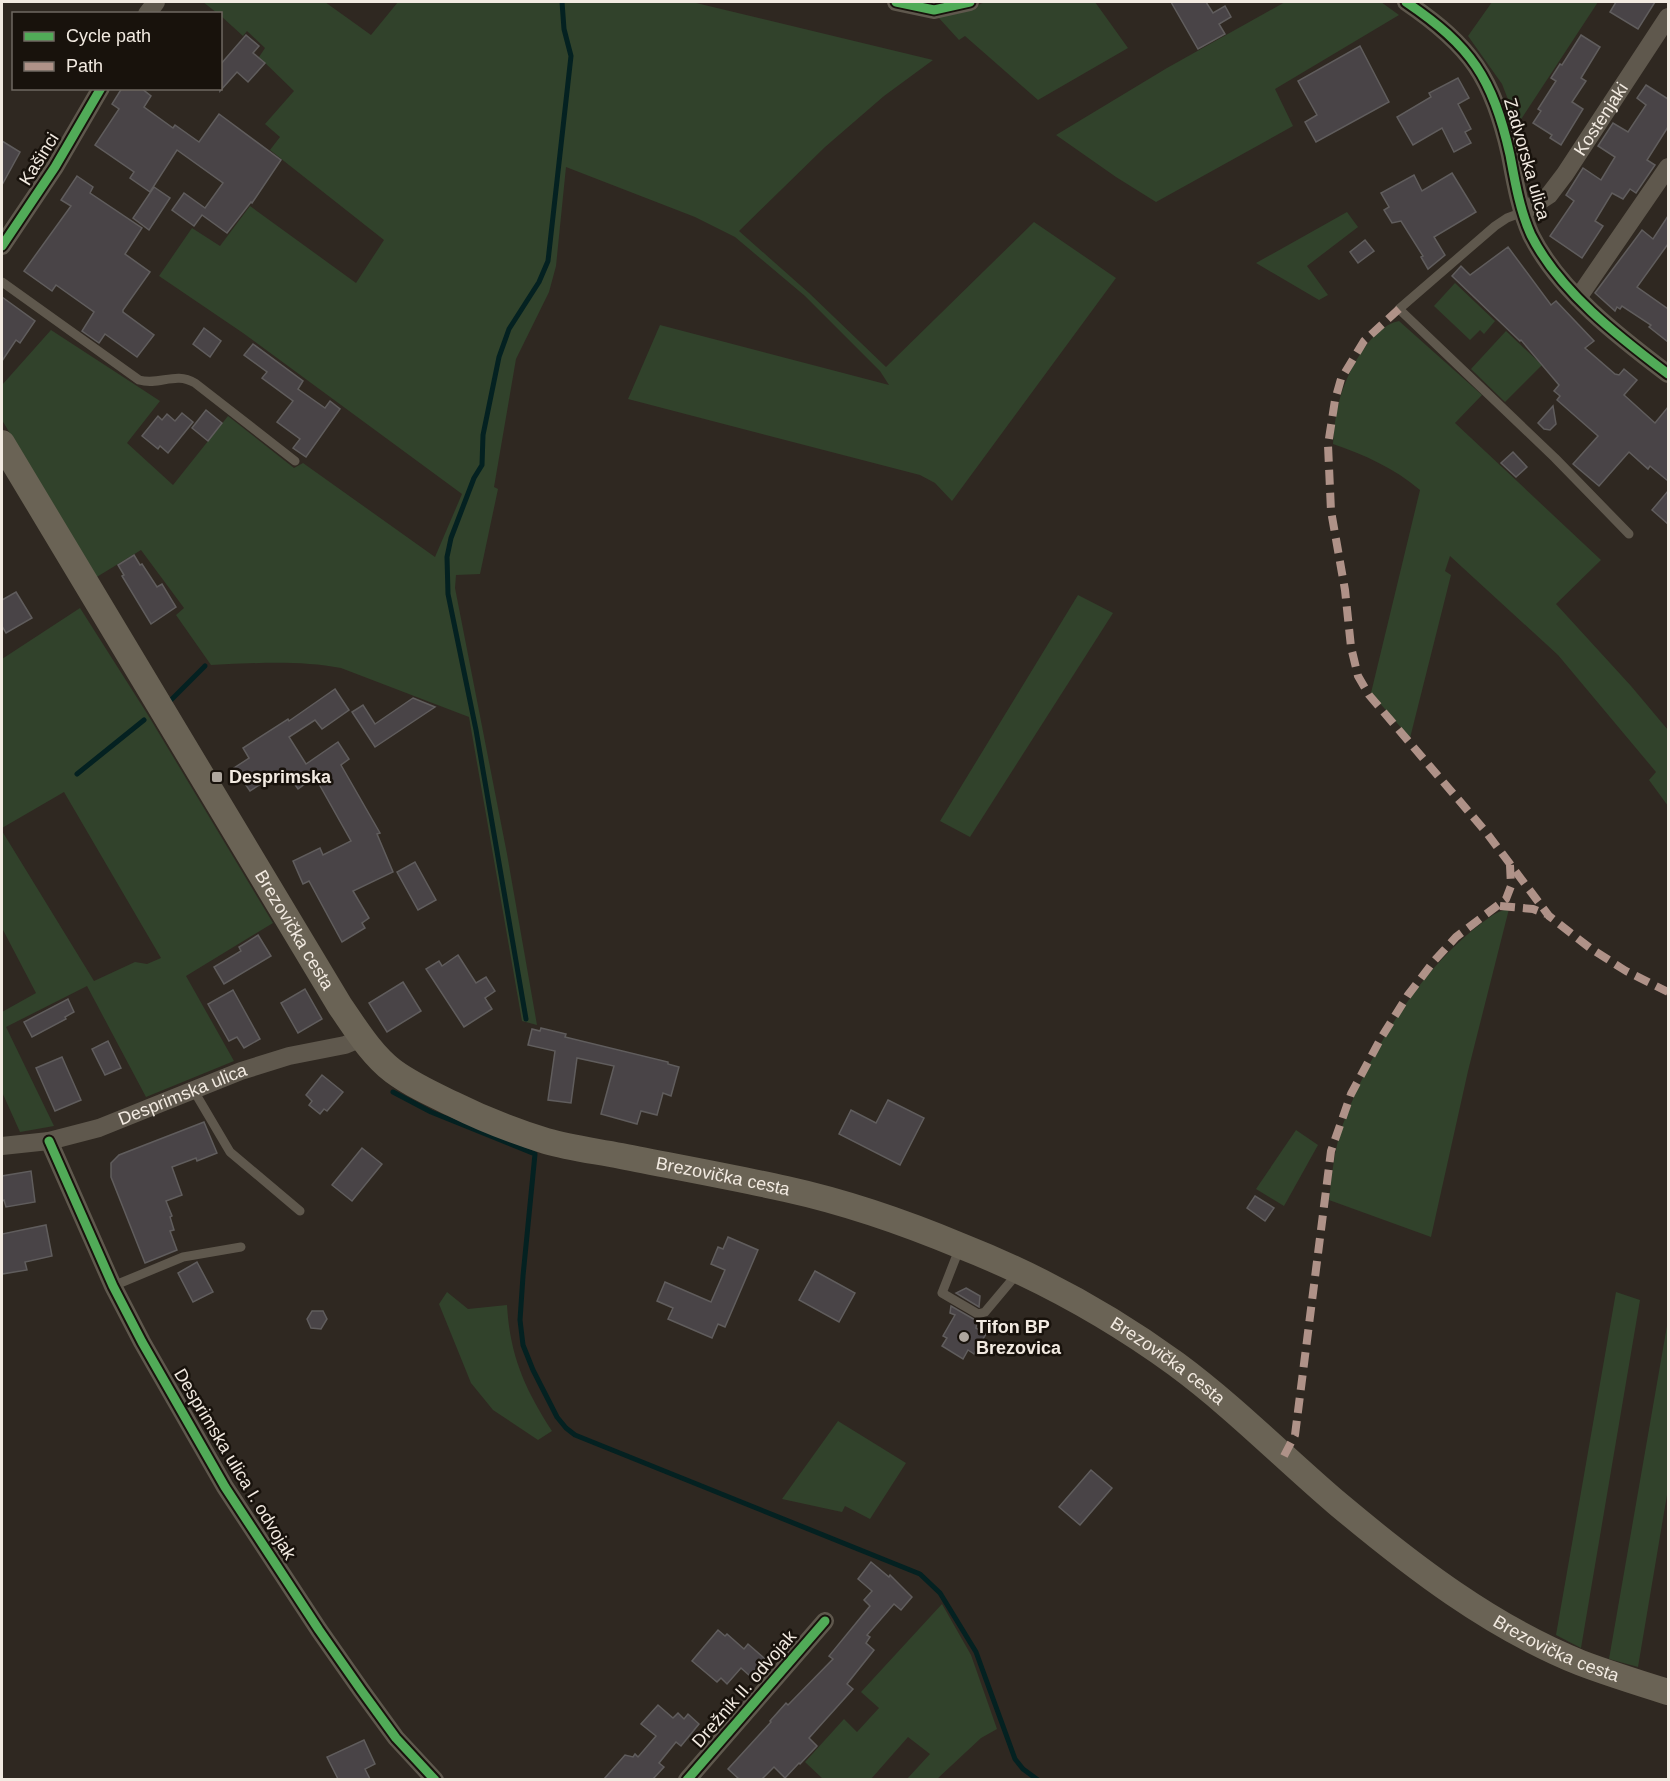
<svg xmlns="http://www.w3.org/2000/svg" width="1670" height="1781" font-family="Arial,sans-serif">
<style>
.green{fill:#31422b}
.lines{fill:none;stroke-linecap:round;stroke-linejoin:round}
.stream{stroke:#042121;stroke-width:5}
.building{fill:#494447;stroke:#605d5d;stroke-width:1.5}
.service{stroke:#5f584d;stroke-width:9}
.minor{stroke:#5f584d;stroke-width:18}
.secondary{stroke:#6a6355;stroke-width:26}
.quiet{stroke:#af9288;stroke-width:8;stroke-dasharray:15 8;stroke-linecap:butt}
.cycleway-casing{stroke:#18120c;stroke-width:13}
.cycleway{stroke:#51ab58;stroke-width:9}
.poi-dot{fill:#aea69e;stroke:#18120c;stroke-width:2}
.labels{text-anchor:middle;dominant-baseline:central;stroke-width:5;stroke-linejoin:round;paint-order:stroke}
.street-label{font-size:18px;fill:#f2eae1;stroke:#18120c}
.poi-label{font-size:18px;font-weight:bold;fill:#f2eae1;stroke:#18120c;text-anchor:start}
</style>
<rect width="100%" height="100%" fill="#2f2821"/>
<g class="green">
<path d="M203,2H325L371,35L398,2H692L933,60L884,96L825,147L739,231L809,293L886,367L1034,222L1116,278L952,501L935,483L920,475L628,399L660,325L889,385L880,371L805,296L735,237L695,217L566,167L556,266L549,292L516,359L494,487L498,489L480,574L456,575L455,588L507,854L537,1025L522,1021L469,717L341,668C300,660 254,663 211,665L176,615L184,608L141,550L95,578L2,420V385L51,330L160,401L127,443L173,485L228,416L294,468L303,463L435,557L462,494L243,333L159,276L192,228L220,246L250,206L356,283L384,240L270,150L280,137L265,124L294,91L259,57L265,48L247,31L243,36L221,16L220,14L217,13Z"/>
<polygon points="985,2 1095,2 1128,48 1038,100 965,36 959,40 938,17 964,11"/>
<polygon points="1285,2 1381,2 1399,15 1275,89 1293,126 1156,202 1116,177 1056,135 1167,68"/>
<polygon points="1492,2 1598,2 1514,130 1509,102 1502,84 1468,36"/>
<polygon points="1347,212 1358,227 1307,266 1328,295 1319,300 1256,263"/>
<polygon points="1455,283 1495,321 1484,334 1480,330 1470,340 1434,306"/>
<path d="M1399,321L1482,395L1455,423L1601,560L1556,604L1631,686L1668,730V806L1649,780L1656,772L1558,655L1450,556L1445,571L1451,575L1410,738L1371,693L1420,490C1394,468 1365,455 1333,444C1334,430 1335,416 1339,402C1346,375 1369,327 1399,321Z"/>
<polygon points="1506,331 1542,365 1505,402 1471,369"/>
<polygon points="1078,595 1113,613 970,837 940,821"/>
<polygon points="80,608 148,715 273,923 186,976 234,1061 146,1097 87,986 6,1027 54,1126 20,1132 2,1092 2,1012 36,993 2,928 2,831 94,981 135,962 147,964 161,958 64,792 2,828 2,659"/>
<path d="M1509,909L1468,1071L1431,1237L1329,1200C1332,1175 1334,1149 1343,1124C1369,1054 1415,977 1474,929C1485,921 1495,911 1509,909Z"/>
<polygon points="1296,1130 1318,1145 1284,1206 1256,1189"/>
<path d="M447,1292L468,1309L507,1305C510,1356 525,1389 552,1431L538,1440L493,1410L471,1383L439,1304Z"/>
<polygon points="1616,1292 1640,1300 1581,1648 1556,1635"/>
<polygon points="1668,1320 1668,1489 1638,1667 1609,1659"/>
<polygon points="838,1421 906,1463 870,1519 845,1506 842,1512 782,1499"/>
<polygon points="942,1604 971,1655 997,1729 981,1738 937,1779 907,1779 930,1754 908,1737 871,1779 823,1779 805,1762 844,1719 857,1732 879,1708 861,1692"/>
</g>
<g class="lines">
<g class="stream">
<polyline points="171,700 205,666"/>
<polyline points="77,774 144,720"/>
<polyline points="526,1019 476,730 448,594 447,557 451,538 474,478 482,465 483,435 499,357 509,329 539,282 548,261 571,56 564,29 562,2"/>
<polyline points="393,1092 431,1112 535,1154 523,1276 520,1320 523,1345 533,1370 557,1417 566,1428 575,1435 920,1574 940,1593 976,1652 1015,1759 1023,1769 1038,1780"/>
</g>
</g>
<g class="building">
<polygon points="1171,2 1206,2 1213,13 1225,6 1231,17 1219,24 1225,34 1198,49"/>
<polygon points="1616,2 1655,2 1638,29 1610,12"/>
<polygon points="246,35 259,46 253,53 265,63 248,82 237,72 220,91 220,65"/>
<polygon points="1581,35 1600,47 1581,78 1586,81 1572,102 1583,109 1561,145 1550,138 1552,135 1533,123 1541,111 1538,109 1556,81 1551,78 1560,64 1562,65"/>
<polygon points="1360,46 1389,102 1316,142 1305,122 1317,115 1298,81"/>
<polygon points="1458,78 1469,98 1458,104 1471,129 1465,132 1471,143 1454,152 1442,128 1413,145 1397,117 1431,97 1429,93"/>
<polygon points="1646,85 1668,99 1668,127 1647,160 1655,165 1636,193 1630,189 1623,199 1612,193 1595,221 1603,226 1582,258 1550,236 1574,201 1566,195 1583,168 1601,180 1615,157 1598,146 1613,123 1628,132 1646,105 1637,98"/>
<polygon points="122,88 141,88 151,96 144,107 173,128 175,125 199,142 219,114 281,160 252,203 251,202 227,233 202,215 194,226 172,210 184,193 205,208 223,183 177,150 150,192 130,178 134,172 95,145 119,109 112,104"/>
<polygon points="2,141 20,152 2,185"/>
<polygon points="1452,173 1476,212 1434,237 1445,255 1428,269 1421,257 1423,256 1401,221 1392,223 1384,210 1389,207 1381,193 1414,175 1422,191"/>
<polygon points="77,176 93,187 90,193 142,228 125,254 150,272 123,310 123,312 154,335 137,357 105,334 99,343 82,331 94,312 56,285 52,291 24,271 71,206 61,200"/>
<polygon points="154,187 170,198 149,230 133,218"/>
<polygon points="1668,216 1668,244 1637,287 1668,309 1668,342 1649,327 1651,325 1622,306 1620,309 1617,307 1615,311 1595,293 1642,230 1653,239"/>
<polygon points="1365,240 1374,251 1358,263 1350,252"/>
<polygon points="1508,247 1551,305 1556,301 1594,341 1585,348 1615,374 1619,375 1624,369 1637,380 1624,395 1655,423 1668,407 1668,481 1650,466 1648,469 1629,452 1599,486 1573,464 1598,436 1557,400 1560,396 1554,391 1559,385 1521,340 1520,341 1452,276 1461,266 1470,275"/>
<polygon points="2,297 35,321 20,343 16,340 2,361"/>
<polygon points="204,328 221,341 210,357 193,344"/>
<polygon points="253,344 303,381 298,389 325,408 330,401 340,409 306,457 293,448 300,439 277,422 293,401 262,378 267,372 244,355"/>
<polygon points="1553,406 1556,424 1550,430 1544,429 1538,423"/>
<polygon points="206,410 222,423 208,441 192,428"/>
<polygon points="182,413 193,422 168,453 160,446 158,449 142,436 158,416 162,420 167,414 175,421"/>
<polygon points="1513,452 1527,467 1516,477 1501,463"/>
<polygon points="1668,491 1668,524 1652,510"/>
<polygon points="134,555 140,565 142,564 157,587 162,584 176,607 151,624 122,576 124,575 118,565"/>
<polygon points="16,592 32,618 6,633 2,626 2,600"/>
<polygon points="335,689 349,710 322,729 315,720 289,737 306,764 338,742 349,759 341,765 380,833 377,834 393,872 353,891 369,918 362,923 365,928 342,942 309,881 303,884 293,861 320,848 323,855 351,841 315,777 298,789 284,769 250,791 234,768 249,758 243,748 288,719 289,721"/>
<polygon points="413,698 435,707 375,747 352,712 363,705 375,724"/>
<polygon points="415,862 436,900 418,910 397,872"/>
<polygon points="258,935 271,956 224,984 214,967 241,951 239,947"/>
<polygon points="458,955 476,983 486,977 495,991 485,998 492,1009 464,1027 426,969 439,961 442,966"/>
<polygon points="403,982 421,1011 387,1032 369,1003"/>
<polygon points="305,989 322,1019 298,1033 281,1003"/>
<polygon points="233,990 260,1039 244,1048 237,1037 229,1041 208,1004"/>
<polygon points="68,999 74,1012 65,1017 66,1019 32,1037 24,1022"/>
<polygon points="541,1028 566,1034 565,1037 668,1062 668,1064 679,1067 671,1096 663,1093 657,1115 641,1111 637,1124 601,1114 614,1066 577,1058 571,1103 548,1100 555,1051 528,1045 532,1029 540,1031"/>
<polygon points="108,1041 121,1068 105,1075 92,1049"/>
<polygon points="62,1057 81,1100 55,1111 36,1068"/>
<polygon points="322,1075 343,1092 327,1111 324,1109 320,1114 309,1105 312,1101 306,1095"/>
<polygon points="888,1100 924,1118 900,1165 839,1134 851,1110 876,1123"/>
<polygon points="204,1122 217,1153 197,1161 196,1158 172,1167 182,1195 166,1201 172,1216 170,1217 174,1230 170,1231 177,1250 145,1263 111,1177 111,1163 119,1155"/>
<polygon points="362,1148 382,1164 352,1201 332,1185"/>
<polygon points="31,1171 35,1202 6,1207 4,1200 2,1201 2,1176"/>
<polygon points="1255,1196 1274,1208 1265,1221 1247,1208"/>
<polygon points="46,1225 52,1256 25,1262 27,1270 2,1274 2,1234"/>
<polygon points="728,1237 758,1250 725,1327 718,1324 712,1338 668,1319 673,1308 657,1301 665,1282 711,1302 725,1270 711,1264 718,1247 723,1249"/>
<polygon points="197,1262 213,1292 193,1302 178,1273"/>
<polygon points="815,1271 855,1293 839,1322 799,1300"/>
<polygon points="966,1288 980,1296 979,1307 956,1293"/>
<polygon points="951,1306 977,1321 976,1328 986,1334 974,1354 968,1350 963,1359 942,1346 947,1338 943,1336 955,1315 950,1313"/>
<polygon points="312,1311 323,1311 327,1319 321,1329 311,1328 307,1319"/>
<polygon points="1091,1470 1112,1488 1080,1525 1059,1507"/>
<polygon points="871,1562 889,1577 890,1575 912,1597 901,1610 894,1604 867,1635 870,1637 866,1643 874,1650 847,1684 853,1689 809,1738 817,1746 800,1764 799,1763 785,1778 774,1767 762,1779 739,1779 728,1769 771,1722 770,1721 786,1703 788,1705 833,1659 829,1656 870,1606 864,1600 872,1591 858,1579"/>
<polygon points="718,1630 725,1636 727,1634 744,1649 748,1644 765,1659 750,1676 741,1668 727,1684 721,1678 717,1682 692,1661"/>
<polygon points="658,1705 673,1718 678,1713 684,1719 688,1714 699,1724 681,1746 676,1742 659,1763 664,1767 653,1779 604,1779 625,1755 633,1757 635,1754 638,1757 656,1736 641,1724"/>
<polygon points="364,1740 375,1764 365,1769 370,1779 338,1779 327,1757"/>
</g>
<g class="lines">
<g class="service">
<polyline points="1523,212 1507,218 1495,226 1399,309 1555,458 1629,534"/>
<path d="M2,282L139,380C160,386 175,371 195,383L295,461"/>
<polyline points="194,1091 230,1152 300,1211"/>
<polyline points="960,1247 942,1293 978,1314 985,1312 1017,1274"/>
<polyline points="113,1286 183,1257 241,1247"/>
</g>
<g class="minor">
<polyline points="896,2 934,10 970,2"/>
<path d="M1406,2C1471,46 1493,78 1510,155C1515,182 1520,211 1531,235C1559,291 1619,337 1668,374"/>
<polyline points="147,14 156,2"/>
<path id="s1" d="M1523,212L1549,195L1565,174L1668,17"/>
<polyline points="2,246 55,167 101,88"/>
<polyline points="1578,298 1668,167"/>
<polyline points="49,1141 113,1286 142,1342 225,1487 319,1630 361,1690 396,1738 435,1780"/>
<path id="s2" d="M2,1146L49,1141L99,1128L241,1071L289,1056L345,1045L362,1038"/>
<polyline points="687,1780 825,1621"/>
</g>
<path class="secondary" id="s3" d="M2,443L340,1006C356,1029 371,1054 393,1071C412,1085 432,1094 453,1104C483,1119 514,1131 546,1141C570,1148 596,1151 621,1156C676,1167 732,1177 786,1189C845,1202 906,1223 961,1246C1037,1276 1110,1316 1176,1364C1233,1406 1284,1458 1338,1504C1412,1566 1491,1627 1581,1663C1610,1674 1639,1683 1668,1692"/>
<g class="quiet">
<polyline points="1399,309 1364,341 1341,379 1335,400 1328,445 1331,511 1345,590 1351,647 1358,676 1369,695 1486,832 1549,916 1590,948 1626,971 1668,992"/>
<polyline points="1500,906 1533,909 1546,914"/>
<polyline points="1284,1456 1295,1435 1331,1151 1351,1094 1381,1038 1408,995 1434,961 1456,937 1506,899 1511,886 1510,865"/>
</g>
<defs>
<g id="cycleway">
<polyline points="896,2 934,10 970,2"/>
<path d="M1406,2C1471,46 1493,78 1510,155C1515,182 1520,211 1531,235C1559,291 1619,337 1668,374"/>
<polyline points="2,246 55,167 101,88"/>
<polyline points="49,1141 113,1286 142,1342 225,1487 319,1630 361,1690 396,1738 435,1780"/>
<polyline points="687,1780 825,1621"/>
</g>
</defs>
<use href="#cycleway" class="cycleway-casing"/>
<use href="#cycleway" class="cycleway"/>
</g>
<g class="poi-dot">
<rect x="211" y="771" width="12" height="12" rx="3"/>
<circle cx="964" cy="1337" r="6"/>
</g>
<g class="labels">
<g class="street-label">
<text stroke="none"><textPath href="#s1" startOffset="123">Kostenjaki</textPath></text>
<text transform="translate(39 159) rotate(-58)">Kašinci</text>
<text transform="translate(1527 159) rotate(74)">Zadvorska ulica</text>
<text stroke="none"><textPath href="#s3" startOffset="568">Brezovička cesta</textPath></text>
<text stroke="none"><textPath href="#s2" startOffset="189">Desprimska ulica</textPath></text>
<text stroke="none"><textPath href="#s3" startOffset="1090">Brezovička cesta</textPath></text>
<text stroke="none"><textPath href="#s3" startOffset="1576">Brezovička cesta</textPath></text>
<text transform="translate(235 1464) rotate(59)">Desprimska ulica I. odvojak</text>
<text stroke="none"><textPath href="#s3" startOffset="2062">Brezovička cesta</textPath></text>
<text transform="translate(744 1689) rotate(-49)">Drežnik II. odvojak</text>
</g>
<g class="poi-label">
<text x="229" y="777">Desprimska</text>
<text x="976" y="1327">Tifon BP<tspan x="976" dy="21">Brezovica</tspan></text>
</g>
</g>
<rect width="1670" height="1781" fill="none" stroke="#f2eae1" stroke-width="6"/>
<rect x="12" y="12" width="210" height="78" fill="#18120c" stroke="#6f6861" stroke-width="1.5"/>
<rect x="24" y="32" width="30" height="9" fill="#51ab58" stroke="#6f6861" stroke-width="1.5"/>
<text x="66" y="42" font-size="18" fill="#f2eae1">Cycle path</text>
<rect x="24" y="62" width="30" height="9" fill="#af9288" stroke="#6f6861" stroke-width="1.5"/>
<text x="66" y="72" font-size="18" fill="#f2eae1">Path</text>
</svg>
